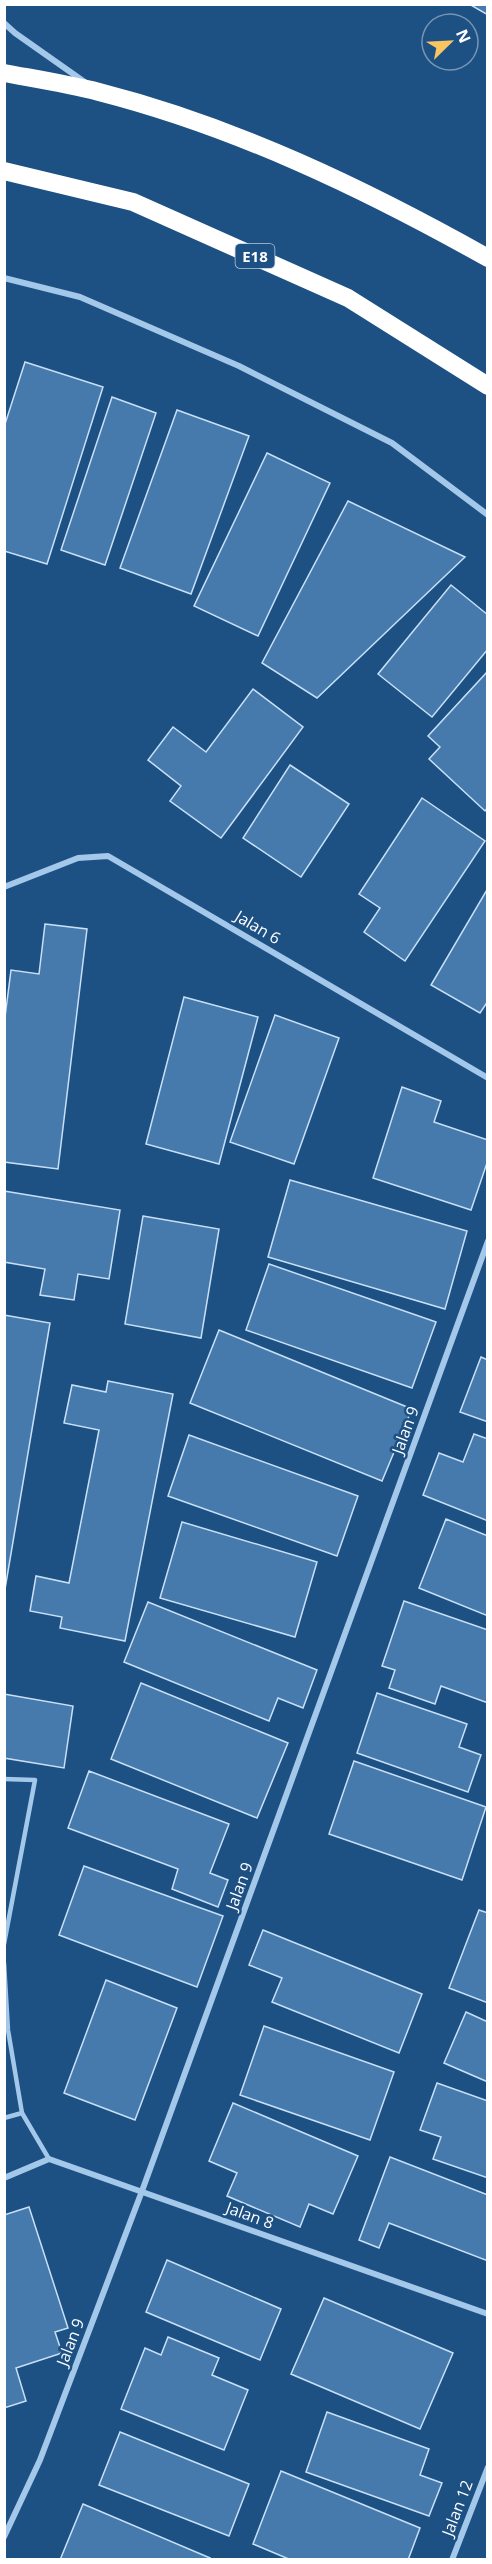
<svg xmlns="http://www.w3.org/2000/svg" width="492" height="2564" font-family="'Open Sans',sans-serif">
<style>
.building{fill:#467aac;stroke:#c8e0f7;stroke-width:1.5}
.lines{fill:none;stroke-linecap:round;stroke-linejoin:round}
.service{stroke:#a4c8ea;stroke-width:4.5}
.minor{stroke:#a4c8ea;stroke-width:6}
.motorway{stroke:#fff;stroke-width:18}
.labels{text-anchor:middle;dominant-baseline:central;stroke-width:5;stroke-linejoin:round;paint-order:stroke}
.shield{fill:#1d5083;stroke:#bbcada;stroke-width:1.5}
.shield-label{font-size:15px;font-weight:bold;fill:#fff}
.street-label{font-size:16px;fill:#fff;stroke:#1d5083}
</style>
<rect width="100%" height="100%" fill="#1d5083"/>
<g class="building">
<polygon points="469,4 488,4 488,15"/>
<polygon points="25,362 103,387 47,564 4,551 4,427"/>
<polygon points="112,397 156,413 105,565 61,550"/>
<polygon points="177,410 249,436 191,594 120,568"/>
<polygon points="267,453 330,483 258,636 194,606"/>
<polygon points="348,501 465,557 317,698 262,663"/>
<polygon points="451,585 488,615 488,649 432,717 378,674"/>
<polygon points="488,671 488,807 485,811 429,759 440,747 428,736"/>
<polygon points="253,689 303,727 221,838 170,801 181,786 148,760 173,727 206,752"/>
<polygon points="290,765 349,804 301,877 243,838"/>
<polygon points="422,798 485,841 405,961 364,932 380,908 359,894"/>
<polygon points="488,888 488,1001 480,1013 431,985"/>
<polygon points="45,924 87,929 58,1169 4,1162 4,1025 11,970 39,974"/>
<polygon points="184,997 258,1017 219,1164 146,1144"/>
<polygon points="275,1015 339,1038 294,1164 230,1142"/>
<polygon points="402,1087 441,1101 434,1122 488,1140 488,1160 471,1210 373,1178"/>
<polygon points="290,1180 467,1231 445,1309 268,1257"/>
<polygon points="4,1191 120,1210 109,1279 78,1274 74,1300 40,1295 45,1269 4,1262"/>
<polygon points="143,1216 219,1229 201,1338 125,1324"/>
<polygon points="269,1264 436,1322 412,1388 246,1330"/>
<polygon points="4,1315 50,1323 4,1595"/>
<polygon points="219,1330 412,1409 382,1481 190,1403"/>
<polygon points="481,1357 488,1360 488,1422 460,1412"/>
<polygon points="108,1381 173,1394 125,1641 60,1628 62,1617 30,1611 36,1576 69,1583 99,1430 64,1423 72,1385 106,1392"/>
<polygon points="474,1434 488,1439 488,1521 423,1495 439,1453 463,1462"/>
<polygon points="189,1435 358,1496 337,1556 168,1496"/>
<polygon points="446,1519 488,1536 488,1616 419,1588"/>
<polygon points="182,1522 317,1562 295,1637 160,1598"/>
<polygon points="404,1601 488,1630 488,1703 441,1686 435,1704 389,1688 395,1670 382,1666"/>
<polygon points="148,1602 317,1670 303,1708 278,1698 269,1721 124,1662"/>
<polygon points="141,1683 288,1743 257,1818 111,1759"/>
<polygon points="377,1693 467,1724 459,1747 481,1755 468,1792 357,1753"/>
<polygon points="4,1694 73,1706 64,1768 4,1758"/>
<polygon points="354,1761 486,1807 462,1880 329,1834"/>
<polygon points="89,1771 229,1824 210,1873 228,1880 218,1907 172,1889 178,1869 68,1828"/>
<polygon points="84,1866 223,1916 197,1987 59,1935"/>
<polygon points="479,1910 488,1913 488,2003 449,1988"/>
<polygon points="263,1930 422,1994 399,2053 272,2002 282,1978 249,1965"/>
<polygon points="106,1980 177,2008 135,2120 64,2093"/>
<polygon points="466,2012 488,2022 488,2082 444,2063"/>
<polygon points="264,2026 394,2072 370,2140 240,2095"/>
<polygon points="437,2083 488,2101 488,2178 433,2159 441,2137 420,2130"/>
<polygon points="233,2103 358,2156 333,2214 309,2204 300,2227 227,2196 237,2173 209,2161"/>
<polygon points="390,2157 488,2195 488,2261 389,2223 379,2248 359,2240"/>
<polygon points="29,2207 68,2328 55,2332 62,2353 16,2368 26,2401 4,2408 4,2215"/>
<polygon points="167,2260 281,2309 260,2360 146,2312"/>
<polygon points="324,2298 453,2353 420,2429 291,2374"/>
<polygon points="168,2337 219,2358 212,2375 248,2390 224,2450 121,2409 145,2348 161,2355"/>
<polygon points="327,2412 429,2449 420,2475 442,2483 429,2516 306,2472"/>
<polygon points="120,2432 249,2484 229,2536 99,2485"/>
<polygon points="281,2471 420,2528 408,2560 291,2560 253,2544"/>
<polygon points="83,2504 210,2558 209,2560 60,2560"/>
</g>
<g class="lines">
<g class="service">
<polyline points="4,1779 35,1780 4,1944"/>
<polyline points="4,1963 8,2030 22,2113 49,2159"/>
<polyline points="4,2118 22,2113"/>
</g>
<g class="minor">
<polyline points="4,23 15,33 86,83"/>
<polyline points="4,278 80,297 239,366 392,443 488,515"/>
<polyline points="4,887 78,858 108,856 488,1078"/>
<polyline points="4,2178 49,2159 488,2314"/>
<polyline points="4,2537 40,2460 142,2191 488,1241"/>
<polyline points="452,2560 488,2467"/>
</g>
<g class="motorway">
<path d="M4,73C36,79 68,84 99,92C236,127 365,189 488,258"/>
<polyline points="4,171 133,202 348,298 488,386"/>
</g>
</g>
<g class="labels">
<rect class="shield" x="235.5" y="244" width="39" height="24" rx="4.5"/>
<g class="shield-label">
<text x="255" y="256">E18</text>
</g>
<g class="street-label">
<text transform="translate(258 927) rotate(31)">Jalan 6</text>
<text transform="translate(405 1430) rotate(-70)">Jalan 9</text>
<text transform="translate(239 1886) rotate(-70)">Jalan 9</text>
<text transform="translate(250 2215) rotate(20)">Jalan 8</text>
<text transform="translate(70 2342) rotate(-69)">Jalan 9</text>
<text transform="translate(457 2508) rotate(-69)">Jalan 12</text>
</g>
</g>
<rect width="492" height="2564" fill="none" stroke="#ffffff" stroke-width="12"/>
<g transform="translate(450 42) rotate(66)"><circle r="28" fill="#1d5083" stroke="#7796b5" stroke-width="1.5"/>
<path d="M0-4.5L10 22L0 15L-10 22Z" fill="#f9c462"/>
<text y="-9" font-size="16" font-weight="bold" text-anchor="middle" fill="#ffffff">N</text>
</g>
</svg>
